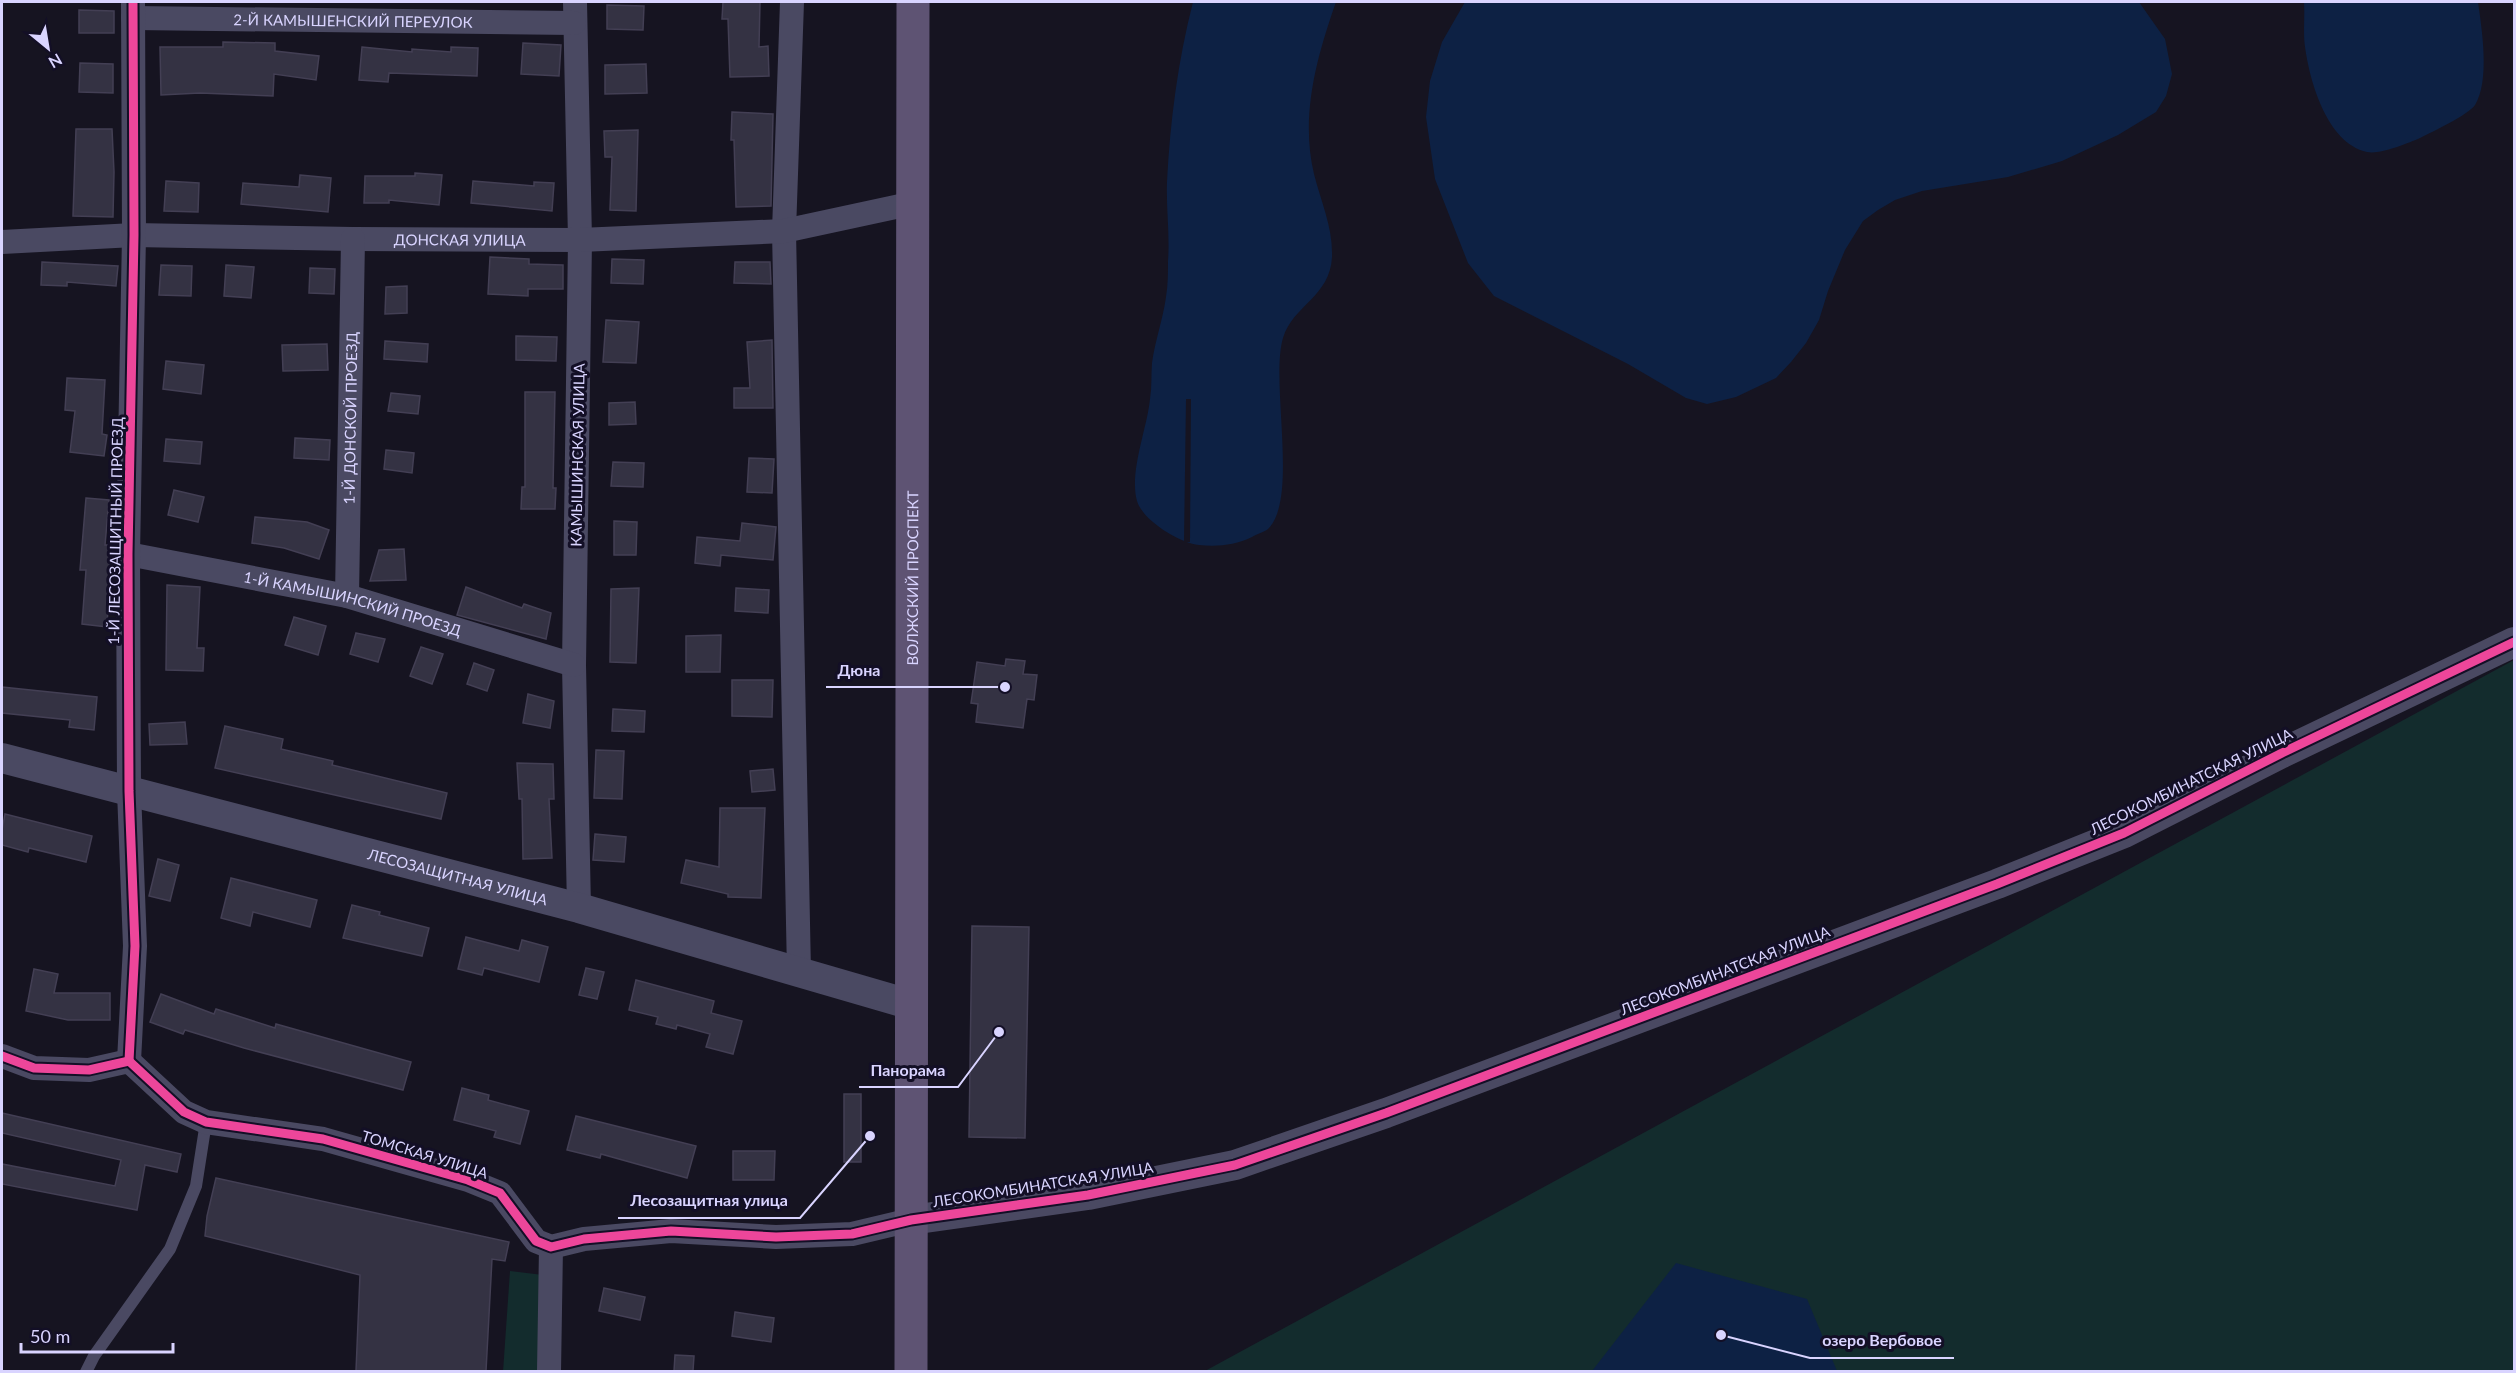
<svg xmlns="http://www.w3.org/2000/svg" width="2516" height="1373" font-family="Lato,sans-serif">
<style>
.green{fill:#132c2d}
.water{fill:#0d2144}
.pier{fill:#161421}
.building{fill:#343243;stroke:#433f54;stroke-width:1.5}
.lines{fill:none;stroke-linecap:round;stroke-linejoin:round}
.service{stroke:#4a4962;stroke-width:12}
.minor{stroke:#4a4962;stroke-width:24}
.tertiary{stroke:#4a4962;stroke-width:30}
.primary{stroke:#5e5373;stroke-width:33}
.cycleway-casing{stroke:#130f26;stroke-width:13}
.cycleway{stroke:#ed469a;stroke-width:9}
.labels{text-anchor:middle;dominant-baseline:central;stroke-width:6;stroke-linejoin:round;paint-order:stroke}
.street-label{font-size:15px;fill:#d9d4ff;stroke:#130f26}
.leader{fill:none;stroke:#d9d4ff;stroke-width:2}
.callout-dot{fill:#d9d4ff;stroke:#130f26;stroke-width:2}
.callout-label{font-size:16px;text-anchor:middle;font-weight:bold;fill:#d9d4ff;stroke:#130f26;stroke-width:6;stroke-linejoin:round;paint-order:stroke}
</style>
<rect width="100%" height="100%" fill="#161421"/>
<g class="green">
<polygon points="2514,660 2514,1371 1205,1371"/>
<polygon points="510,1271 543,1275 544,1371 503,1372"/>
</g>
<g class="water">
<path d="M1193,2H1336C1317,56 1300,116 1314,174C1321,202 1333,227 1332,257C1330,297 1293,305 1283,338C1270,382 1299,499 1268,529C1265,532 1256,534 1252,537C1235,545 1218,547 1199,545C1180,543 1143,521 1137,501C1129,472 1147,429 1150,399C1152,387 1151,375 1152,363C1155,341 1163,319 1166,297C1168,285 1168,273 1168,261C1170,235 1166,208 1167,182C1170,122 1178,60 1193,2Z"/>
<polygon points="1465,2 2139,2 2165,39 2172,74 2166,96 2156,112 2118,135 2062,161 2008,177 1922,191 1895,200 1878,210 1863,221 1845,250 1828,291 1819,320 1806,343 1791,362 1776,378 1736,397 1707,404 1686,398 1628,364 1494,296 1468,263 1435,179 1426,117 1430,81 1442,42"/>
<path d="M2304,2H2478C2482,30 2490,81 2475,105C2468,115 2432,132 2420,138C2408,143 2380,155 2367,152C2327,143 2310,82 2305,47C2303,33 2305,16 2304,2Z"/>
<polygon points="1676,1263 1807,1299 1837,1371 1592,1371"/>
</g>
<polygon class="pier" points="1186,399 1191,399 1190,542 1184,542"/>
<g class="building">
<polygon points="723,2 760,2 759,47 768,46 769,76 730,77 728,19 722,19"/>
<polygon points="607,5 644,6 643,30 607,29"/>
<polygon points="79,10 114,11 114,33 79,33"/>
<polygon points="223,42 275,43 275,51 319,56 316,80 274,74 273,96 200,93 161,95 160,47 223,47"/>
<polygon points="523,43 561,45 559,76 521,74"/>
<polygon points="362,47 412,52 412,49 451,52 451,47 478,48 477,76 389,73 388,82 359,80"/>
<polygon points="80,63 113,64 113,93 79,92"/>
<polygon points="646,64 647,93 605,94 605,65"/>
<polygon points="732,112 773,114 771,206 736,207 734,140 731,140"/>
<polygon points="76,129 112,129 114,172 113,217 73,216"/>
<polygon points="638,130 636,211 610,210 612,157 605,157 604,131"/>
<polygon points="415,173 442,175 439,205 389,200 389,203 364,203 365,176 415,176"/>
<polygon points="300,175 331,178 328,212 241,204 243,183 299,187"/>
<polygon points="166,181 199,183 198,212 164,211"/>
<polygon points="473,181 534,186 534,182 554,183 552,211 471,203"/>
<polygon points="490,257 529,259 529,264 563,265 563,289 528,289 528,296 488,294"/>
<polygon points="612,259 644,260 643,284 611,283"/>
<polygon points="42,262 118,266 116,286 67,282 67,286 41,285"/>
<polygon points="735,262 770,262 771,284 734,283"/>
<polygon points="161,265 192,266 191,296 159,295"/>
<polygon points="226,265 254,267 251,298 224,296"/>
<polygon points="310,268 335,269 334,294 309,293"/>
<polygon points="407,286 407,313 385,314 386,287"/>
<polygon points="606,320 639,322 636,363 603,362"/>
<polygon points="516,336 557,337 556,361 516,360"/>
<polygon points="772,340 773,408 734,408 734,388 750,388 747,342"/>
<polygon points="385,341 428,344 427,362 384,359"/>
<polygon points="327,344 328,370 283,371 282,345"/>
<polygon points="166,361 204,365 201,394 163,389"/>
<polygon points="67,378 105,380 102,434 107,435 104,456 70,452 75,411 65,410"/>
<polygon points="525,392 555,392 553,488 556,488 555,509 521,509 522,487 525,487"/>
<polygon points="391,393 420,396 418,414 388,411"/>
<polygon points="635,402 636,424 609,425 609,403"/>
<polygon points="295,438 330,440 329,460 294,458"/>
<polygon points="166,439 202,442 200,464 164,461"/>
<polygon points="386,450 414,453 412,473 384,469"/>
<polygon points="749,458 774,459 772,493 747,492"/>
<polygon points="613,462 644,463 643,487 611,486"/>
<polygon points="174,490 204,497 198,522 168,515"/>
<polygon points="86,498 109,500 105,545 111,545 107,627 82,624 86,570 80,570"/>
<polygon points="255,517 307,522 329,530 319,559 284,548 252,543"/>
<polygon points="614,521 637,522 636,555 614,555"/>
<polygon points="742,523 776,527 773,560 721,555 720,566 695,563 697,537 740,541"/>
<polygon points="404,549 406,580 370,581 379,550"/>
<polygon points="167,585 200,587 197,648 204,648 203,671 166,670"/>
<polygon points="466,587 522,608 524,604 551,613 546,639 457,615"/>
<polygon points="639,588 636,663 610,662 611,589"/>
<polygon points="736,588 769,590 768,613 735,611"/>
<polygon points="294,617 326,626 318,655 285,645"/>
<polygon points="356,633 385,639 378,662 350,654"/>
<polygon points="721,635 720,672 686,672 686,636"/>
<polygon points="421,647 443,654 432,684 410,676"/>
<polygon points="1006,659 1025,661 1023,674 1037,675 1034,700 1027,699 1023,728 976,722 978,704 971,703 977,662 1005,666"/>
<polygon points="474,663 494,670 487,691 467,684"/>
<polygon points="732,680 773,680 772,717 732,716"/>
<polygon points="2,687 97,697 94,730 69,727 70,720 2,713"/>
<polygon points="528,694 554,701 550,728 523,723"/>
<polygon points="613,709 645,711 644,732 612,731"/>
<polygon points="185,722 187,744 150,745 149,724"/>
<polygon points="225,726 283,739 281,749 333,761 332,765 447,793 441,819 215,768"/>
<polygon points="596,750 624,751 622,799 594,798"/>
<polygon points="517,763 553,764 554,799 549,799 552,858 523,859 522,799 519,799"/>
<polygon points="773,769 775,790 752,792 750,771"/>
<polygon points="720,808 765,808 761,898 728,897 728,894 681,883 686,860 719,867"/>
<polygon points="5,814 92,836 86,862 29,848 28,852 2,845 2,830"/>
<polygon points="595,834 626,837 624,862 593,860"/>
<polygon points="158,859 179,865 170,901 149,896"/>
<polygon points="231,878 317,900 310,927 253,912 250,926 221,918"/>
<polygon points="352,905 380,912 379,915 429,928 422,956 343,938"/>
<polygon points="972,926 1029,927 1025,1138 969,1137"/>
<polygon points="466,937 519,951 522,940 548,947 539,982 484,968 482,975 458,969"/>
<polygon points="586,968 604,972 597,999 579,995"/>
<polygon points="34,969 58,974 54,993 110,993 110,1020 68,1020 26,1011"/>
<polygon points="636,980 714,1001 711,1013 742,1021 733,1054 706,1047 710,1034 677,1025 676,1029 656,1024 658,1017 629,1010"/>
<polygon points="161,994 214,1014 216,1009 275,1028 276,1024 411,1062 403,1090 244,1048 185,1030 183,1034 150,1022"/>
<polygon points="462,1088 489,1095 488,1100 529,1111 520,1144 494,1137 496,1131 454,1120"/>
<rect x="844" y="1094" width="17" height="68"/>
<polygon points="2,1113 181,1154 177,1172 145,1165 137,1210 2,1184 2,1164 115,1186 121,1160 2,1133"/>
<polygon points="576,1116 696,1146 687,1178 601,1154 600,1158 567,1150"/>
<polygon points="733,1151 775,1151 774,1180 733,1180"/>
<polygon points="216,1178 509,1242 505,1261 492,1259 486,1371 356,1371 360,1275 205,1236 207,1216"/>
<polygon points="604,1288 645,1297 640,1320 599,1311"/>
<polygon points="735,1312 774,1318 771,1342 732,1336"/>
<polygon points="675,1355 694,1356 693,1371 674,1371"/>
</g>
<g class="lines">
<polyline class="service" points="86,1372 94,1356 170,1249 196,1186 206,1122"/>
<g class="minor">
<polyline points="575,2 580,240 574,665 579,908"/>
<polyline points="792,2 784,231 799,972"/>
<path id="s1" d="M133,18L574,23"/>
<path id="s2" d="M2,242L134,235L353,239L580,240L784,231L914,203"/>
<path id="s3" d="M128,554L347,596L574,665"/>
<path id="s4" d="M347,596L353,239"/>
<polyline points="2,1056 34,1068 89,1070 129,1061 184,1112 206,1122 323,1139 468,1180 500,1193 536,1241 551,1247 584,1239 671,1231 776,1237 852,1234 911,1220"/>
<polyline points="129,1061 135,946 129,791 128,554 134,235 133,2"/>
<polyline points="549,1372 551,1247"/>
</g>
<g class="tertiary">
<path id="s5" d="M2,758L579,908L912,1005"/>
<polyline points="911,1220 1088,1195 1235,1165 1386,1113 1997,884 2124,833 2282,753 2514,642"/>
</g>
<path class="primary" id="s6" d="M911,1372L913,2"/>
<defs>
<g id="cycleway">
<polyline points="2,1056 34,1068 89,1070 129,1061 184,1112 206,1122 323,1139 468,1180 500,1193 536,1241 551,1247 584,1239 671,1231 776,1237 852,1234 911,1220 1088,1195 1235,1165 1386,1113 1997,884 2124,833 2282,753 2514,642"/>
<polyline points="129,1061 135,946 129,791 128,554 134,235 133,2"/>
</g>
</defs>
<use href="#cycleway" class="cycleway-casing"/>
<use href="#cycleway" class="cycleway"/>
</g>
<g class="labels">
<g class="street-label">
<text stroke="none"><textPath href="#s1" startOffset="220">2-Й КАМЫШЕНСКИЙ ПЕРЕУЛОК</textPath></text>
<text stroke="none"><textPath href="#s2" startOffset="458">ДОНСКАЯ УЛИЦА</textPath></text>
<text stroke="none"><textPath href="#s4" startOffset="178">1-Й ДОНСКОЙ ПРОЕЗД</textPath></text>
<text transform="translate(577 455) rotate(-89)">КАМЫШИНСКАЯ УЛИЦА</text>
<text transform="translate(115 531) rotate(-89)">1-Й ЛЕСОЗАЩИТНЫЙ ПРОЕЗД</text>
<text stroke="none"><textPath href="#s6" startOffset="794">ВОЛЖСКИЙ ПРОСПЕКТ</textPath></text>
<text stroke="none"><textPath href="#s3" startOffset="230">1-Й КАМЫШИНСКИЙ ПРОЕЗД</textPath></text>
<text transform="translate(2191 781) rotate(-26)">ЛЕСОКОМБИНАТСКАЯ УЛИЦА</text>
<text stroke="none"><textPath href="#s5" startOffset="471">ЛЕСОЗАЩИТНАЯ УЛИЦА</textPath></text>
<text transform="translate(1725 970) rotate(-21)">ЛЕСОКОМБИНАТСКАЯ УЛИЦА</text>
<text transform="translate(425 1154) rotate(17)">ТОМСКАЯ УЛИЦА</text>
<text transform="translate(1043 1184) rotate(-9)">ЛЕСОКОМБИНАТСКАЯ УЛИЦА</text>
</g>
</g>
<path class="leader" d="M1005 687L893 687H826M999 1032L958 1087H859M870 1136L800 1218H618M1721 1335L1810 1358H1954"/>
<g class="callout-dot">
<circle cx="1005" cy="687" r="6"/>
<circle cx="999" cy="1032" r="6"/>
<circle cx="870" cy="1136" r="6"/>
<circle cx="1721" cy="1335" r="6"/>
</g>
<g class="callout-label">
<text x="859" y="676">Дюна</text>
<text x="908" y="1076">Панорама</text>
<text x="709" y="1206">Лесозащитная улица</text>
<text x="1882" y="1346">озеро Вербовое</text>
</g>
<rect width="2516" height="1373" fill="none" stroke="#d9d4ff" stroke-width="6"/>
<g transform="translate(48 48) rotate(150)" stroke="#130f26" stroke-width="4.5" paint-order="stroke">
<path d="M0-4.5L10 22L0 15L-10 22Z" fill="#d9d4ff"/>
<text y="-9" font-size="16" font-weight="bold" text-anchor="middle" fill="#d9d4ff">N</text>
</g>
<path d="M21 1343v9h152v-9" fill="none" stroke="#d9d4ff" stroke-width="3"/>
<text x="30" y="1343" font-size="18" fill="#d9d4ff" stroke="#130f26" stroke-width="4.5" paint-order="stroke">50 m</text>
</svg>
